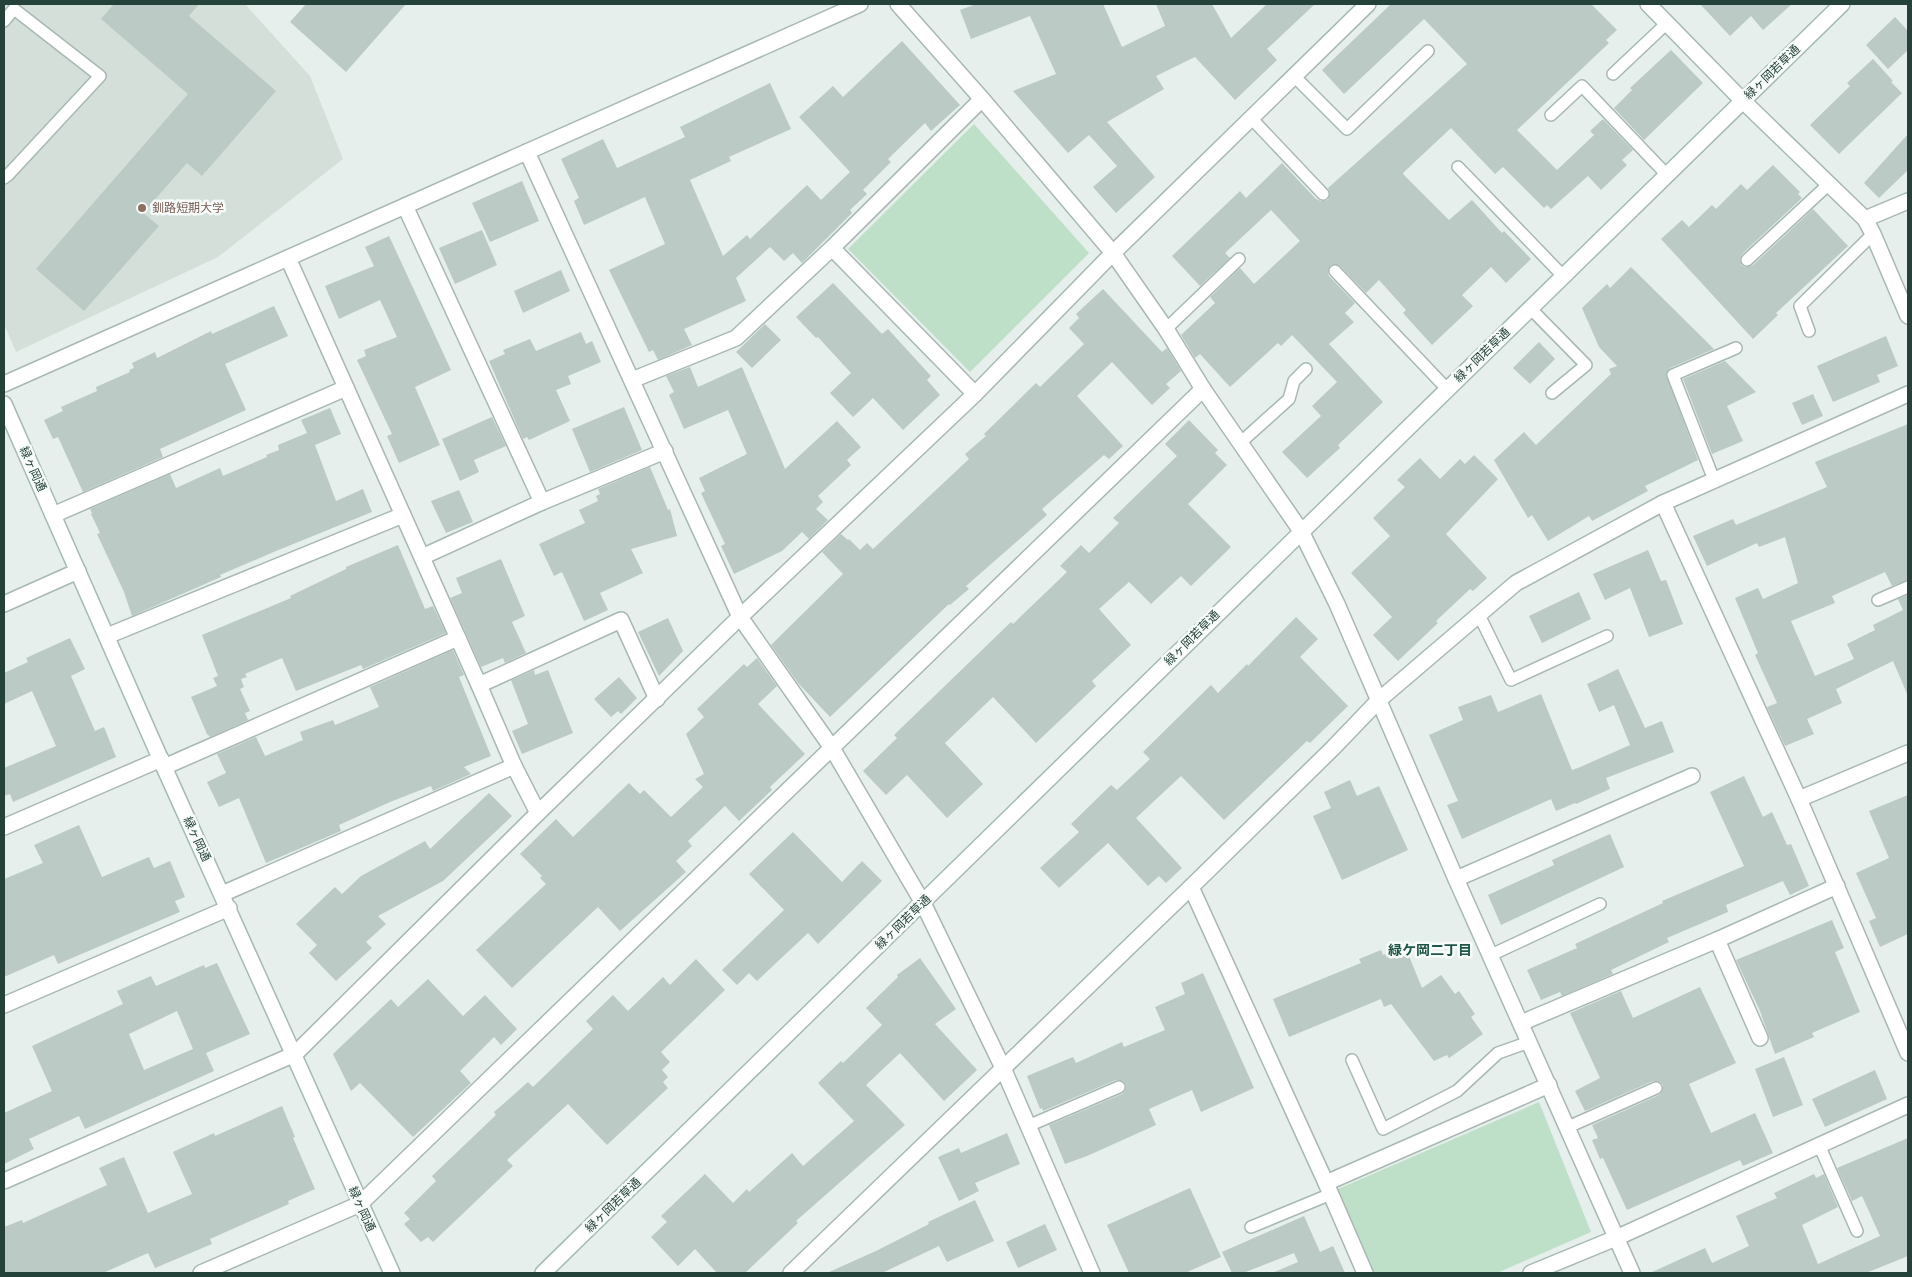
<svg xmlns="http://www.w3.org/2000/svg" width="1912" height="1277" font-family="Roboto,'Noto Sans JP',sans-serif">
<style>
.built{fill:#d4dfda}
.green{fill:#bfe0c8}
.building{fill:#bbcac4;fill-rule:evenodd}
.lines{fill:none;stroke-linecap:round;stroke-linejoin:round}
.lane-casing{stroke:#a8b8b2;stroke-width:14}
.street-casing{stroke:#a8b8b2;stroke-width:18}
.secondary-casing{stroke:#a4bbb3;stroke-width:18}
.lane{stroke:#fff;stroke-width:11}
.street{stroke:#fff;stroke-width:15}
.secondary{stroke:#fff;stroke-width:15}
.education-dot{fill:#8d6e63;stroke:#f7fbf9;stroke-width:2}
.labels{text-anchor:middle;dominant-baseline:central;stroke-width:5;stroke-linejoin:round;paint-order:stroke}
.street-label{font-size:12px;fill:#24423a;stroke:#f7fbf9}
.education-label{font-size:12px;fill:#785e54;stroke:#f7fbf9;text-anchor:start}
.neighbourhood-label{font-size:14px;font-weight:bold;fill:#1f5548;stroke:#f7fbf9}
</style>
<rect width="100%" height="100%" fill="#e6efeb"/>
<polygon class="built" points="4,4 245,4 310,76 343,159 218,257 16,352 4,324"/>
<g class="green">
<polygon points="974,124 1089,253 970,372 848,249"/>
<polygon points="1539,1102 1591,1232 1497,1273 1374,1273 1338,1189"/>
</g>
<g class="building">
<polygon points="114,4 199,4 189,16 276,91 202,176 187,163 143,213 159,226 84,311 36,269 188,94 101,19"/>
<polygon points="306,4 406,4 346,72 290,22"/>
<polygon points="976,4 1103,4 1122,47 1165,26 1156,4 1212,4 1231,38 1267,4 1315,4 1267,49 1277,60 1235,100 1195,57 1156,76 1164,89 1107,122 1155,177 1116,213 1093,187 1117,166 1089,135 1068,153 1013,91 1056,74 1030,16 971,39 960,10"/>
<polygon points="1391,4 1591,4 1617,30 1606,40 1609,43 1517,130 1557,170 1594,135 1590,131 1603,119 1633,150 1622,160 1627,165 1601,190 1588,176 1551,209 1547,205 1544,208 1503,167 1495,174 1451,128 1404,172 1403,174 1449,220 1472,200 1502,233 1504,231 1531,259 1506,283 1491,267 1462,295 1473,306 1432,345 1403,313 1406,310 1379,280 1366,293 1340,266 1334,264 1330,266 1328,272 1329,276 1355,303 1345,313 1354,322 1329,344 1383,402 1338,445 1340,448 1307,478 1282,452 1321,416 1312,406 1337,382 1292,335 1281,346 1278,343 1230,387 1200,354 1195,358 1181,335 1215,303 1210,297 1240,268 1254,284 1300,241 1271,210 1225,253 1230,258 1200,286 1172,256 1240,191 1246,198 1282,163 1316,199 1321,201 1328,200 1330,193 1328,188 1467,64 1424,19 1344,94 1322,70"/>
<polygon points="1700,4 1792,4 1763,30 1751,16 1730,36"/>
<polygon points="1895,17 1908,31 1908,50 1888,69 1866,45"/>
<polygon points="902,41 960,105 931,131 925,123 888,159 891,162 863,190 867,194 850,210 852,213 802,263 793,253 784,261 770,247 736,278 746,301 684,329 692,345 658,360 653,350 649,352 609,270 665,244 645,197 584,225 574,201 579,198 561,159 603,139 617,168 685,137 680,127 770,83 791,129 729,157 731,161 690,180 723,256 747,235 750,239 807,185 821,200 850,172 799,117 833,86 843,97"/>
<polygon points="1671,50 1703,83 1644,140 1614,108 1632,90 1630,88"/>
<polygon points="1873,59 1893,81 1891,82 1902,93 1839,154 1810,125 1850,86 1847,83"/>
<polygon points="1908,134 1908,170 1879,198 1864,183"/>
<polygon points="1773,165 1800,192 1798,194 1802,198 1742,254 1740,258 1741,265 1745,267 1752,266 1813,209 1848,246 1776,313 1778,315 1753,339 1661,239 1682,220 1689,227 1712,205 1716,209 1741,184 1747,190"/>
<polygon points="522,181 539,221 490,242 472,203"/>
<polygon points="482,230 497,265 455,284 439,248"/>
<polygon points="389,236 451,370 415,387 440,445 399,463 387,436 392,434 357,360 366,356 364,350 397,337 380,300 339,319 325,286 374,266 365,247"/>
<polygon points="1631,267 1714,349 1670,368 1666,374 1698,460 1645,486 1648,491 1592,521 1589,516 1548,541 1532,515 1528,518 1494,460 1524,432 1536,445 1611,374 1609,369 1617,366 1599,347 1582,308 1607,284 1610,288"/>
<polygon points="561,270 570,291 523,313 514,291"/>
<polygon points="833,283 882,334 888,329 931,376 927,380 940,395 903,430 873,398 853,417 830,393 851,373 818,337 816,338 796,317"/>
<polygon points="1103,289 1162,352 1167,348 1181,371 1166,384 1170,388 1152,405 1112,362 1077,396 1123,446 1109,459 1104,455 1042,509 1047,515 966,586 969,589 950,605 949,604 830,717 798,683 771,645 843,574 822,552 841,534 848,540 849,539 860,550 867,543 873,549 969,459 965,454 986,436 984,434 1036,383 1040,387 1084,344 1069,328 1079,318 1076,314"/>
<polygon points="274,306 288,336 225,364 246,410 160,449 163,457 83,492 58,437 53,439 44,420 63,411 61,407 97,391 96,387 130,372 129,370 134,368 132,363 155,352 157,358 211,331 212,334"/>
<polygon points="765,324 781,340 752,368 736,352"/>
<polygon points="581,332 586,344 592,341 601,362 568,376 571,384 556,390 570,421 529,440 527,437 523,439 489,361 505,354 503,350 530,339 536,351"/>
<polygon points="1886,336 1898,366 1877,375 1880,382 1833,402 1817,366"/>
<polygon points="1539,342 1555,359 1530,384 1513,368"/>
<polygon points="1725,361 1756,392 1727,406 1743,441 1712,454 1683,379"/>
<polygon points="690,367 698,387 742,367 785,469 837,421 861,447 847,460 851,465 818,496 823,502 816,509 828,520 809,539 802,532 782,551 734,574 721,546 725,544 701,493 705,491 699,478 747,454 728,410 684,429 669,395 674,392 666,376"/>
<polygon points="1813,394 1823,416 1802,425 1792,403"/>
<polygon points="624,407 642,450 590,472 572,429"/>
<polygon points="330,408 341,434 315,445 336,501 363,489 372,512 276,551 220,575 221,577 132,616 124,592 97,534 100,533 91,514 92,513 90,509 170,474 176,488 220,468 223,476 267,457 266,455 279,450 278,445 307,433 301,420"/>
<polygon points="492,417 506,446 474,460 479,472 460,481 442,439"/>
<polygon points="1189,420 1218,450 1215,453 1227,465 1188,504 1231,547 1191,586 1181,576 1151,604 1129,582 1099,609 1131,645 1092,681 1096,686 1036,743 993,697 945,743 983,784 947,818 907,775 886,795 863,771 897,738 894,735 1011,622 1013,624 1067,572 1060,566 1081,545 1089,553 1119,523 1113,518 1177,456 1165,444"/>
<polygon points="1908,424 1908,580 1892,586 1885,572 1832,596 1835,603 1791,621 1815,676 1854,659 1847,644 1875,630 1873,625 1903,610 1898,599 1908,595 1908,696 1893,661 1836,689 1842,703 1807,719 1814,734 1785,746 1767,707 1777,703 1755,655 1758,653 1735,598 1758,588 1763,599 1798,583 1785,537 1759,547 1757,543 1707,566 1693,536 1733,519 1736,525 1827,487 1815,462"/>
<polygon points="1474,455 1498,479 1446,534 1487,578 1473,591 1470,589 1436,621 1438,623 1398,661 1373,635 1392,617 1351,573 1390,536 1373,518 1405,487 1397,480 1420,458 1440,479 1460,459 1465,464"/>
<polygon points="650,467 668,510 670,509 677,536 631,549 643,573 600,593 608,610 584,621 562,572 554,576 539,544 585,523 579,510 598,501 596,496 600,494 598,489"/>
<polygon points="459,490 473,522 446,533 431,501"/>
<polygon points="398,545 425,609 433,606 446,633 363,669 361,665 296,691 282,658 245,674 247,677 241,679 244,687 240,689 250,711 245,713 248,720 210,737 207,734 191,697 217,686 213,678 218,676 202,635 291,598 290,596 346,569 346,567"/>
<polygon points="1648,550 1661,581 1666,580 1683,624 1649,637 1630,588 1605,600 1593,574"/>
<polygon points="501,559 525,616 512,622 526,653 505,663 503,658 481,667 450,598 462,593 456,578"/>
<polygon points="1579,592 1591,619 1542,643 1529,616"/>
<polygon points="1296,617 1318,639 1300,657 1348,706 1310,743 1307,741 1224,820 1181,776 1136,818 1182,868 1166,883 1159,876 1148,886 1108,843 1059,888 1040,868 1079,832 1071,824 1111,785 1117,790 1150,759 1143,752 1211,685 1218,693 1247,664 1248,666"/>
<polygon points="668,618 683,651 659,676 638,632"/>
<polygon points="70,638 85,669 71,676 95,731 104,727 116,757 13,802 10,794 4,796 4,768 56,746 32,691 4,704 4,673 28,662 26,658"/>
<polygon points="453,650 464,675 459,677 491,756 464,767 471,774 433,791 431,786 390,802 339,825 341,831 266,863 239,798 219,807 207,782 226,773 217,754 256,737 265,756 303,740 300,732 333,720 335,725 379,707 370,687"/>
<polygon points="757,658 777,686 758,704 805,754 770,787 772,790 739,821 725,806 688,841 692,846 676,861 686,872 620,931 598,907 512,988 476,950 546,884 540,878 542,876 520,854 556,819 573,837 629,783 640,794 644,790 671,817 703,787 695,779 704,774 686,734 704,717 697,709 744,664 747,667"/>
<polygon points="1618,669 1645,728 1662,721 1674,752 1606,778 1610,789 1576,804 1575,803 1556,811 1551,799 1462,839 1447,805 1458,801 1429,735 1463,720 1458,707 1491,695 1498,712 1541,694 1572,770 1578,768 1630,745 1614,705 1599,712 1587,684"/>
<polygon points="534,670 535,675 548,670 573,733 522,754 512,731 528,724 511,680"/>
<polygon points="619,677 637,698 621,714 618,711 611,717 594,699"/>
<polygon points="1744,776 1763,817 1772,812 1787,845 1791,844 1809,886 1790,895 1783,881 1726,905 1728,912 1667,938 1669,942 1611,970 1613,974 1562,996 1560,992 1541,1000 1527,970 1577,948 1575,944 1663,903 1662,901 1744,866 1710,792"/>
<polygon points="1350,780 1357,796 1379,786 1408,850 1342,880 1313,816 1331,808 1324,792"/>
<polygon points="489,793 512,816 443,881 378,916 386,924 366,942 372,948 336,981 309,953 317,945 296,924 335,887 342,894 361,876 425,841 430,849"/>
<polygon points="1908,795 1908,934 1880,947 1869,921 1876,918 1856,873 1889,858 1869,811"/>
<polygon points="79,825 102,877 149,857 154,868 170,861 185,897 175,901 180,912 58,964 54,955 4,977 4,879 43,863 34,845"/>
<polygon points="793,832 842,882 862,861 882,881 818,944 808,933 757,981 749,973 737,985 722,970 784,910 749,874"/>
<polygon points="1610,834 1624,867 1501,925 1488,895 1554,865 1552,860"/>
<polygon points="1832,920 1844,948 1835,952 1860,1012 1812,1033 1814,1037 1775,1054 1760,1011 1736,960"/>
<polygon points="1405,946 1422,988 1441,975 1455,994 1459,991 1475,1014 1471,1017 1483,1034 1449,1058 1447,1055 1434,1061 1391,1004 1384,1007 1381,999 1289,1037 1273,999 1361,963 1359,959 1381,950 1383,955"/>
<polygon points="920,958 956,1009 935,1024 977,1070 944,1101 900,1053 866,1085 905,1125 796,1221 798,1223 745,1273 717,1273 695,1249 678,1266 651,1237 667,1222 661,1216 705,1174 733,1203 747,1189 749,1192 792,1153 803,1166 854,1121 818,1083 841,1061 843,1063 882,1025 866,1008 898,977 897,975"/>
<polygon points="696,959 725,990 661,1052 670,1062 662,1070 668,1077 663,1082 668,1088 607,1145 568,1104 507,1160 513,1166 433,1242 428,1237 421,1242 404,1224 410,1219 404,1213 436,1181 432,1176 496,1115 494,1112 528,1082 533,1087 593,1029 586,1021 613,995 628,1011 663,977 670,985"/>
<path d="M217,963L250,1034L206,1053L214,1071L85,1129L79,1116L29,1139L34,1149L4,1164V1113L52,1091L32,1046L123,1004L117,991L151,976L156,986L204,965L205,968ZM177,1011L193,1049L144,1070L129,1034Z"/>
<polygon points="1203,973 1254,1088 1201,1112 1192,1090 1149,1109 1156,1125 1087,1156 1065,1164 1049,1125 1122,1094 1125,1091 1126,1085 1123,1081 1116,1080 1043,1111 1042,1108 1040,1109 1027,1076 1073,1057 1076,1063 1122,1042 1124,1047 1165,1030 1155,1007 1185,994 1181,983"/>
<polygon points="428,979 463,1016 485,995 517,1029 501,1045 494,1037 460,1071 471,1083 413,1137 360,1083 351,1091 333,1054 391,999 398,1007"/>
<polygon points="1700,987 1736,1063 1689,1084 1711,1133 1755,1113 1773,1153 1743,1166 1740,1160 1627,1210 1603,1158 1600,1159 1592,1140 1598,1138 1592,1125 1659,1095 1662,1092 1663,1085 1660,1082 1653,1081 1585,1111 1575,1091 1600,1078 1570,1013 1621,991 1633,1018"/>
<polygon points="1784,1057 1803,1105 1773,1117 1755,1069"/>
<polygon points="1875,1070 1887,1099 1825,1127 1812,1099"/>
<polygon points="282,1106 295,1137 293,1138 315,1189 288,1201 289,1204 210,1239 212,1244 155,1268 148,1253 103,1273 4,1273 4,1227 22,1220 23,1223 107,1185 99,1168 124,1157 148,1213 192,1194 173,1152 214,1133 215,1136"/>
<polygon points="1007,1133 1020,1164 975,1183 979,1191 959,1201 938,1157 959,1148 961,1153"/>
<polygon points="1908,1138 1908,1256 1866,1273 1650,1273 1705,1248 1712,1263 1749,1246 1736,1216 1777,1198 1774,1193 1814,1174 1816,1178 1824,1174 1838,1207 1802,1225 1818,1264 1880,1236 1862,1196 1852,1201 1837,1168"/>
<polygon points="1190,1188 1221,1257 1185,1273 1129,1273 1107,1225"/>
<polygon points="975,1200 994,1241 947,1262 939,1246 882,1273 827,1273 878,1250 929,1224 928,1222"/>
<polygon points="1304,1216 1320,1252 1333,1246 1345,1273 1272,1273 1298,1262 1294,1253 1243,1273 1232,1273 1222,1252"/>
<polygon points="1045,1224 1057,1250 1018,1268 1006,1242"/>
</g>
<g class="lines">
<defs>
<g id="lane">
<polyline points="4,21 14,9 100,76 8,175 4,178"/>
<polyline points="1613,74 1667,23"/>
<polyline points="1294,76 1347,129 1428,51"/>
<polyline points="1551,115 1582,86 1667,175"/>
<polyline points="1251,118 1323,194"/>
<polyline points="1458,167 1563,276"/>
<polyline points="1747,260 1829,184"/>
<polyline points="1335,271 1447,389"/>
<polyline points="1530,308 1586,365 1552,393"/>
<polyline points="1166,329 1239,259"/>
<polyline points="1809,331 1800,306 1873,234"/>
<polyline points="1240,443 1289,399 1294,381 1306,369"/>
<polyline points="1714,480 1673,375 1736,348"/>
<polyline points="1878,600 1908,587"/>
<polyline points="1479,615 1511,680 1607,636"/>
<polyline points="1491,955 1600,904"/>
<polyline points="1352,1060 1383,1129 1457,1091 1498,1053 1529,1042"/>
<polyline points="1028,1126 1119,1087"/>
<polyline points="1568,1127 1656,1088"/>
<polyline points="1819,1145 1857,1231"/>
<polyline points="1251,1227 1331,1194"/>
</g>
<g id="street">
<polyline points="898,4 982,99 1113,253 1166,329 1203,389 1301,531 1337,604 1456,879 1632,1273"/>
<polyline points="1648,4 1743,101 1865,219 1873,234 1908,316"/>
<polyline points="527,152 740,617 832,748 923,903 1003,1068 1092,1273"/>
<polyline points="405,206 542,502"/>
<polyline points="1865,219 1908,201"/>
<polyline points="832,248 975,394"/>
<polyline points="288,258 479,685 514,766 538,813"/>
<polyline points="632,380 736,338 832,248 982,99"/>
<polyline points="4,384 860,4"/>
<polyline points="1663,503 1799,799 1908,1053"/>
<polyline points="53,515 346,388"/>
<polyline points="422,557 542,502 665,451"/>
<polyline points="4,604 78,571"/>
<polyline points="107,636 403,515"/>
<polyline points="479,685 621,620 657,699"/>
<polyline points="164,767 458,638"/>
<polyline points="1799,799 1908,753"/>
<polyline points="4,827 161,759"/>
<polyline points="1456,879 1692,776"/>
<polyline points="1191,887 1326,1183 1365,1273"/>
<polyline points="222,894 514,766"/>
<polyline points="4,1005 229,908"/>
<polyline points="1521,1023 1717,940"/>
<polyline points="1760,1038 1717,940 1837,886"/>
<polyline points="4,1181 295,1054 538,813 740,617 975,394 1113,253 1368,4"/>
<polyline points="1326,1183 1549,1085"/>
<polyline points="201,1273 360,1204 1203,389"/>
<polyline points="791,1273 1191,887 1333,748 1379,700 1516,583 1663,503 1908,394"/>
<polyline points="1531,1273 1616,1238 1908,1105"/>
</g>
<g id="secondary">
<polyline points="4,404 164,767 392,1273"/>
<polyline points="543,1273 1842,4"/>
</g>
</defs>
<use href="#lane" class="lane-casing"/>
<use href="#street" class="street-casing"/>
<use href="#secondary" class="secondary-casing"/>
<use href="#lane" class="lane"/>
<use href="#street" class="street"/>
<use href="#secondary" class="secondary"/>
</g>
<circle class="education-dot" cx="142" cy="208" r="5"/>
<g class="labels">
<g class="street-label">
<text transform="translate(1772 72) rotate(-44)">緑ヶ岡若草通</text>
<text transform="translate(1482 355) rotate(-44)">緑ヶ岡若草通</text>
<text transform="translate(33 469) rotate(66)">緑ヶ岡通</text>
<text transform="translate(1192 638) rotate(-45)">緑ヶ岡若草通</text>
<text transform="translate(197 839) rotate(65)">緑ヶ岡通</text>
<text transform="translate(903 922) rotate(-44)">緑ヶ岡若草通</text>
<text transform="translate(613 1205) rotate(-44)">緑ヶ岡若草通</text>
<text transform="translate(362 1209) rotate(66)">緑ヶ岡通</text>
</g>
<g class="education-label">
<text x="152" y="208">釧路短期大学</text>
</g>
<g class="neighbourhood-label">
<text x="1430" y="950">緑ケ岡二丁目</text>
</g>
</g>
<rect width="1912" height="1277" fill="none" stroke="#24423a" stroke-width="10"/>
</svg>
